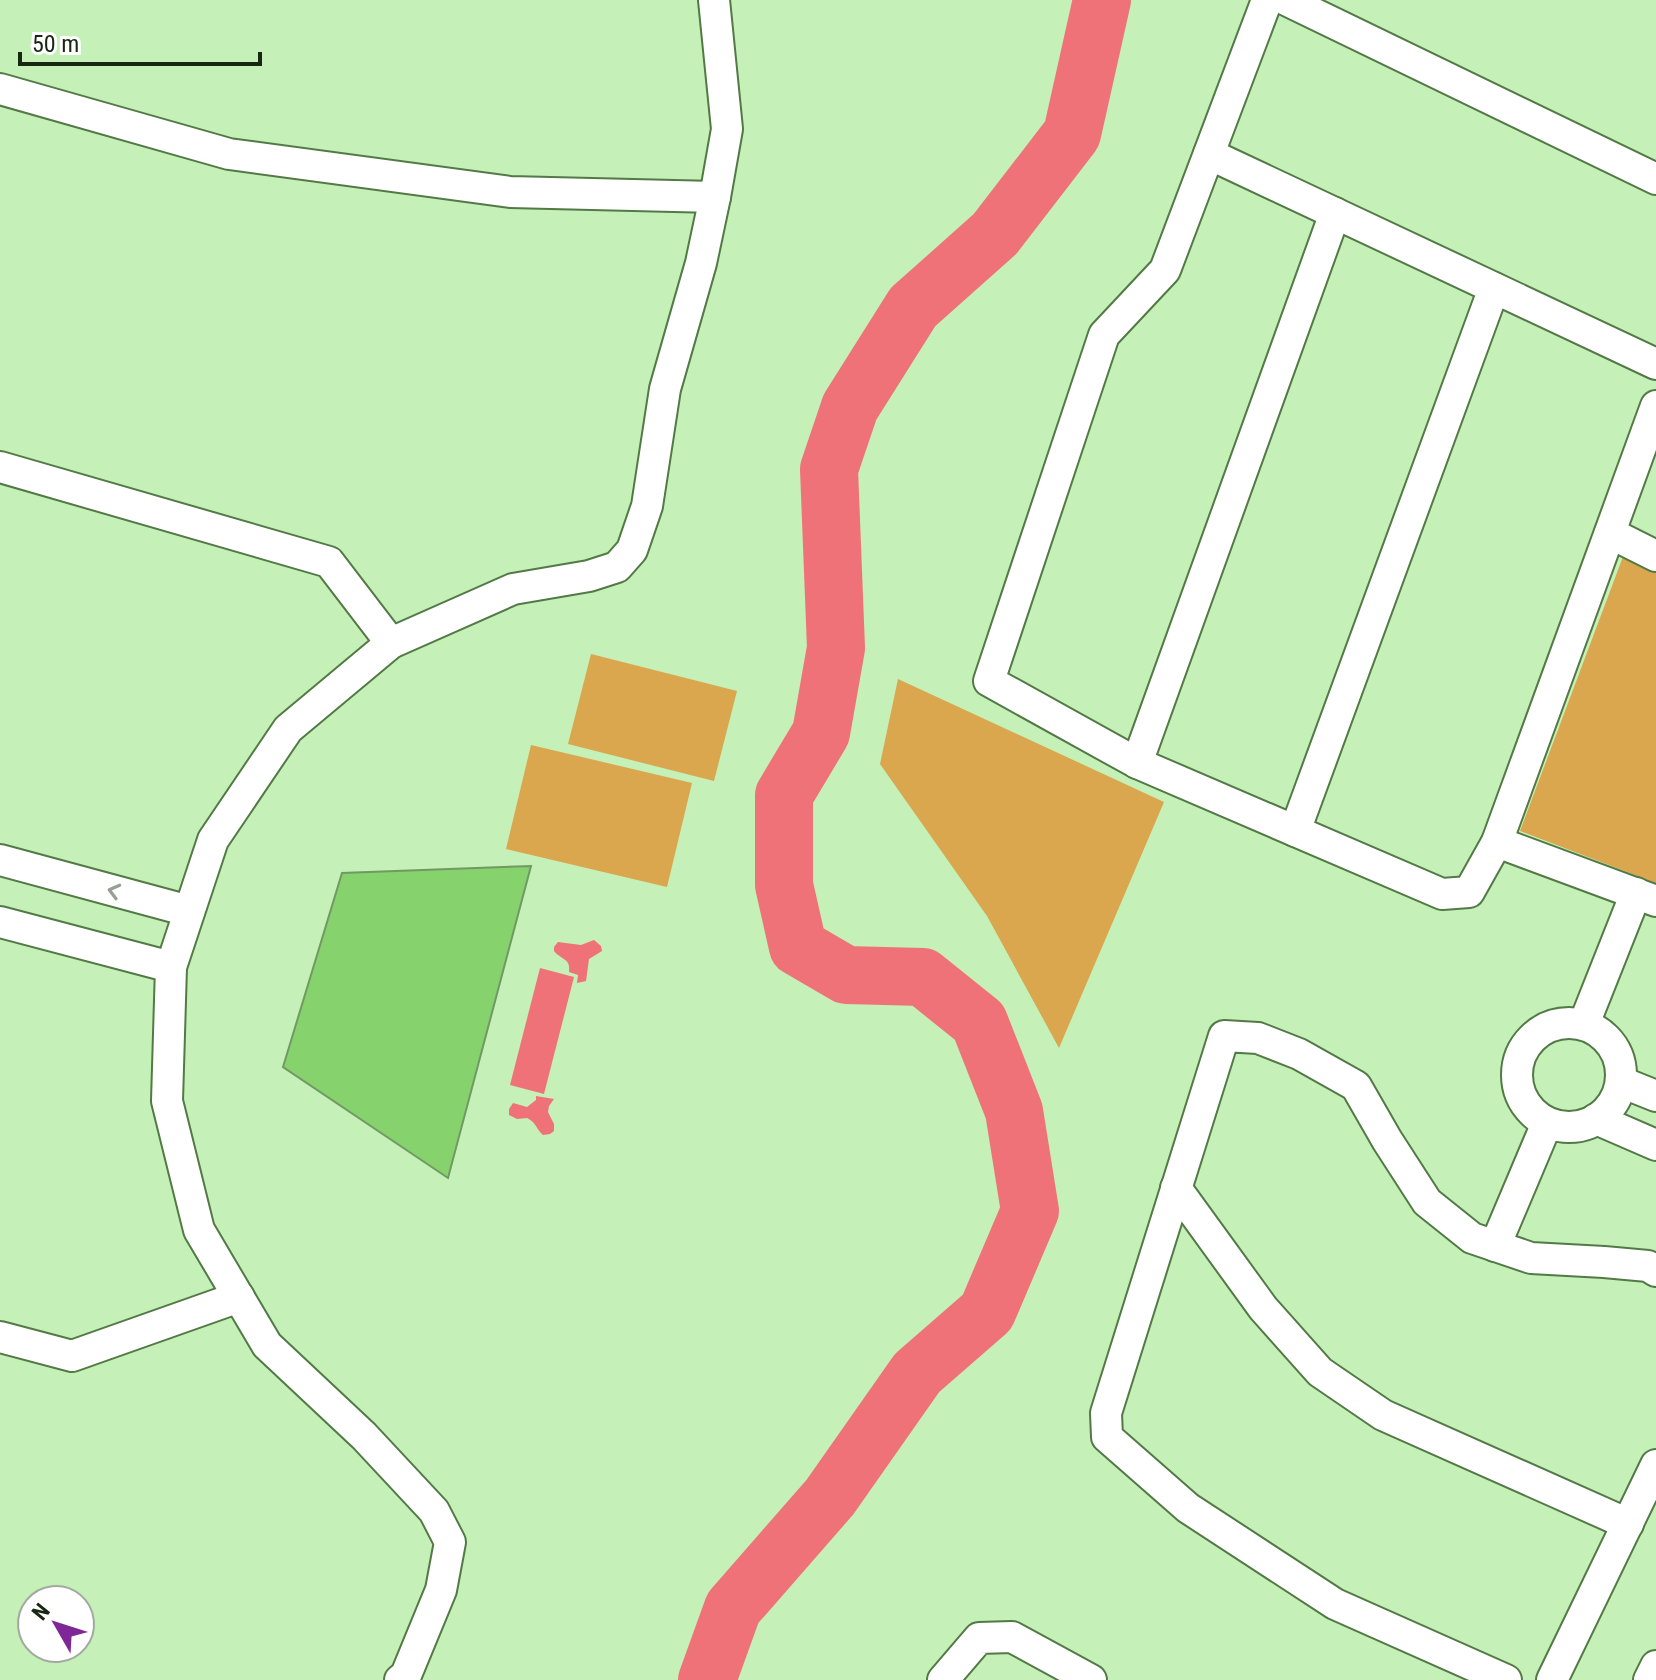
<svg xmlns="http://www.w3.org/2000/svg" width="1656" height="1680" font-family="'Roboto Condensed',sans-serif">
<style>
.green{fill:#daa64e}
.water{fill:#ef7279}
.lines{fill:none;stroke-linecap:round;stroke-linejoin:round}
.river{stroke:#ef7279;stroke-width:58}
.building{fill:#86d26d;stroke:#719964;stroke-width:2}
.street-casing{stroke:#527946;stroke-width:34}
.street{stroke:#fff;stroke-width:30}
.oneway{stroke:#979e94}
</style>
<rect width="100%" height="100%" fill="#c5f0b7"/>
<g class="green">
<polygon points="1624,554 1656,571 1656,883 1520,831"/>
<polygon points="591,654 737,691 714,781 568,744"/>
<polygon points="898,679 1164,802 1059,1048 987,916 880,764"/>
<polygon points="531,745 692,783 667,887 506,849"/>
</g>
<g class="water">
<path d="M594,940L601,946L602,951L589,959L586,981L577,983L578,975L569,972C571,958 561,960 554,951V947L558,942L581,945Z"/>
<polygon points="540,968 574,977 544,1094 510,1085"/>
<path d="M536,1096L554,1099L549,1106L548,1112L554,1124V1131L550,1134L543,1135C536,1129 536,1122 527,1118L517,1119L509,1115V1109L513,1103L527,1107L536,1100Z"/>
</g>
<g class="lines">
<polyline class="river" points="707,1680 733,1608 830,1497 917,1373 987,1312 1030,1211 1014,1111 979,1022 923,977 846,975 798,947 784,885 784,795 821,733 836,648 829,469 850,407 913,307 995,234 1072,134 1102,0"/>
</g>
<polygon class="building" points="531,866 448,1178 283,1067 342,873"/>
<g class="lines">
<defs>
<g id="street">
<polyline points="1267,0 1165,270 1104,335 989,681 1137,763 1442,894 1469,892 1497,842 1656,406"/>
<polyline points="1286,0 1656,179"/>
<polyline points="0,89 229,154 510,192 715,197"/>
<polyline points="1209,154 1656,364"/>
<polyline points="0,467 329,562 391,643"/>
<polyline points="1610,533 1656,556"/>
<polyline points="1137,763 1335,213"/>
<polyline points="1295,831 1494,288"/>
<polyline points="1497,842 1656,901"/>
<polyline points="0,860 189,911"/>
<polyline points="0,922 171,967"/>
<circle cx="1569" cy="1075" r="52"/>
<polyline points="1584,1024 1636,893"/>
<polyline points="1621,1082 1656,1096"/>
<polyline points="1596,1119 1656,1145"/>
<polyline points="1176,1188 1263,1308 1320,1372 1383,1415 1628,1524"/>
<polyline points="1495,1246 1547,1123"/>
<polyline points="0,1337 72,1356 239,1297"/>
<polyline points="400,1680 406,1675 441,1590 450,1542 434,1511 364,1436 267,1345 199,1230 167,1101 171,967 213,840 288,729 391,643 513,589 589,576 617,567 632,550 647,506 665,389 701,263 715,197 727,129 714,0"/>
<polyline points="943,1680 979,1638 1012,1637 1091,1680"/>
<polyline points="1506,1680 1335,1604 1188,1508 1107,1437 1106,1413 1224,1036 1258,1038 1299,1054 1356,1086 1387,1140 1427,1202 1472,1238 1531,1258 1604,1262 1648,1266 1656,1271"/>
<polyline points="1552,1680 1656,1465"/>
<polyline points="1649,1680 1656,1666"/>
</g>
</defs>
<use href="#street" class="street-casing"/>
<use href="#street" class="street"/>
</g>
<defs><path id="oneway-chevron" d="M-2-3.5L2.5 0L-2 3.5" fill="none" stroke-width="1.6" stroke-linecap="round" stroke-linejoin="round" transform="scale(2)"/></defs>
<use class="oneway" href="#oneway-chevron" transform="translate(114 891) rotate(-165)"/>
<g transform="translate(56 1624) rotate(309)"><circle r="38" fill="#ffffff" stroke="#a2a9a0" stroke-width="2"/>
<path d="M0-6L14 30L0 20L-14 30Z" fill="#7e2796"/>
<text y="-12" font-size="22" font-weight="bold" text-anchor="middle" fill="#172712">N</text>
</g>
<path d="M20 52v12h240v-12" fill="none" stroke="#172712" stroke-width="4"/>
<text x="32" y="52" font-size="24" fill="#172712" stroke="#ffffff" stroke-width="6" paint-order="stroke">50 m</text>
</svg>
